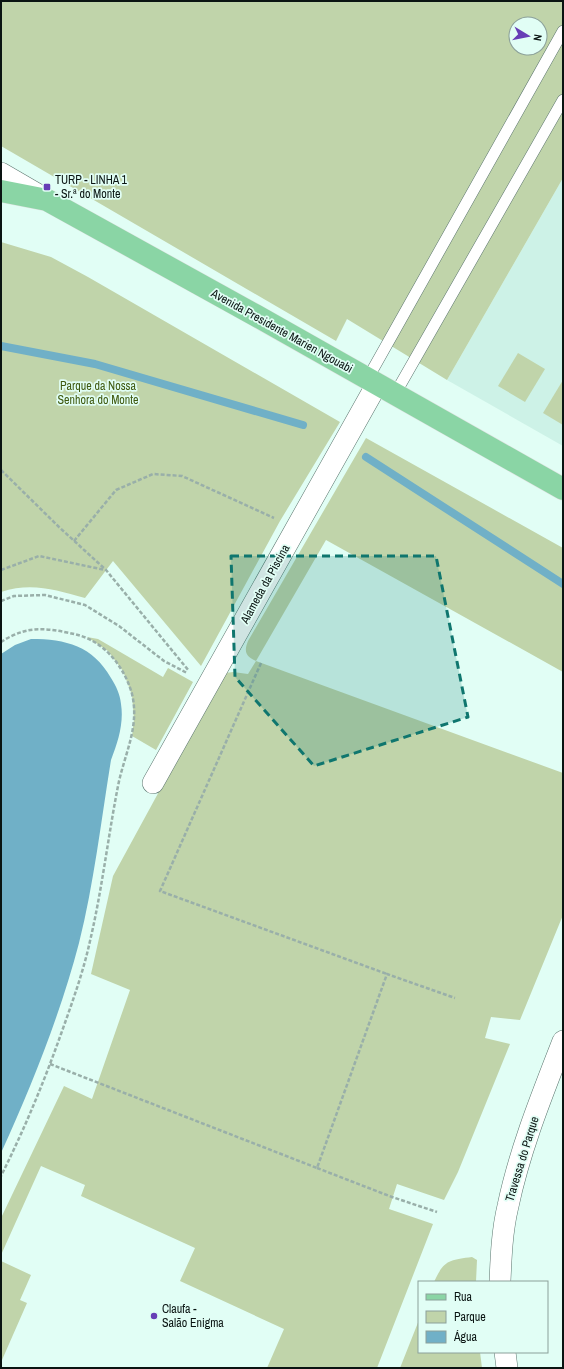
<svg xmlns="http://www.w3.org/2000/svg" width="564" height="1369" font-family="'Archivo Narrow',sans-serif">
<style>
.built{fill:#cdf2e7}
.green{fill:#c0d4aa;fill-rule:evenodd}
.water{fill:#70b0c7}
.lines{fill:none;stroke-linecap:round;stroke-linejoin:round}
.stream{stroke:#70b0c7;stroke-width:8}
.lane-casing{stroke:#5b756e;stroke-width:12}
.street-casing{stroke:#5b756e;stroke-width:22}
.primary-casing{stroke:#e2e3e3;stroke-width:23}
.path{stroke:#99afa9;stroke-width:2.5;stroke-dasharray:4 2;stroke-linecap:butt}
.lane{stroke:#fff;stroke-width:11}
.street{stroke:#fff;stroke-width:21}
.primary{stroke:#8ad5a5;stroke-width:22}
.marked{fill:#0f766e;fill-opacity:0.2;stroke:#0f766e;stroke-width:3;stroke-dasharray:8 5;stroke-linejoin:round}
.poi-dot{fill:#673eb6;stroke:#e1fef5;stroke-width:1.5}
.labels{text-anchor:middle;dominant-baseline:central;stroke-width:3.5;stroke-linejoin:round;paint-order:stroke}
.poi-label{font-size:12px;fill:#0a1412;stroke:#e1fef5;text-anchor:start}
.street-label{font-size:12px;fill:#0a1412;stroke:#e1fef5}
.park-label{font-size:12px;fill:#405a10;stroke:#e1fef5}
</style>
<rect width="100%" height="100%" fill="#e1fef5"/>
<polygon class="built" points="563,178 563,446 447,380"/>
<g class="green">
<path d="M1,1H563V178L447,380L347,319L336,341L1,146ZM516,24H540V48H516Z"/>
<path d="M1,242L51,257L88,277L340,422L280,521L201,666L113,561L85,598C55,590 32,582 1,592Z"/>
<polygon points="518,353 545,369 525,402 498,386"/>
<polygon points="563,380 563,425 543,413"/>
<path d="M366,438L563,548V672L326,540L256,661L563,773V915L520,1020L491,1017L485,1038L510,1044L458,1172L444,1200L397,1184L389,1209L433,1224L377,1368H267L284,1329L180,1281L195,1248L81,1196L85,1185L41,1166L1,1255V1218L64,1086L92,1099L130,990L91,974L113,876L216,687L225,673L233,672L248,674L256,661C245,656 244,651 248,641Z"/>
<polygon points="87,637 98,639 163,677 168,668 193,682 156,750 132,736 134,719 132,695 123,671 108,651"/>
<path d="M472,1257L477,1260L476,1282H434C444,1260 449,1260 472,1257Z"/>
<polygon points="1,1261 31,1275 20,1300 27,1303 2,1360"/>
<polygon points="419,1320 419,1352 480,1352 482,1368 400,1368"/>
</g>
<path class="water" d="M31,639C66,639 93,646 111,678C116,686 120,694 121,704C124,723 118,742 111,760C101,821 94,883 79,943C60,1015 32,1085 1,1153V654L15,645Z"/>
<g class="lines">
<g class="stream">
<polyline points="1,346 95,364 303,425"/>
<polyline points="366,457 563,584"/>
</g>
<defs>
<g id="lane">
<polyline points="368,378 563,31"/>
<polyline points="395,394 563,100"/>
</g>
<g id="street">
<polyline points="1,173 44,198"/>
<polyline points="153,783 377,384"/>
<path d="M500,1282C501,1257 502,1231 508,1206C520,1149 542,1095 563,1041"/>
<polyline points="505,1352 507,1368"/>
</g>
<polyline id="primary" points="1,191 47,200 255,315 563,489"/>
</defs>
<use href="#lane" class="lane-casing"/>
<use href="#street" class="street-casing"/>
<use href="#primary" class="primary-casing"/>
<g class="path">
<polyline points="1,470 59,527 106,570 189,671"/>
<polyline points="74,541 116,490 153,474 182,476 274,518"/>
<polyline points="1,570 39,556 105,570"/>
<polyline points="1,601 14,596 45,595 85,605 119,626 164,661 187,673"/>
<path d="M1,642C7,638 15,634 22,632C40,626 61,631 78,635C105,642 125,668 132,694C140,727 124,755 118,786C108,837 102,890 90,941C83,973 72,1003 61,1034C44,1082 24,1130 1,1176"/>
<polyline points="261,663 160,891 387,974"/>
<polyline points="50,1064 317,1168 387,974 455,998"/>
<polyline points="317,1168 392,1197 437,1212"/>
</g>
<use href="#lane" class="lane"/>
<use href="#street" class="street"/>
<use href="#primary" class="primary"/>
</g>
<path class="marked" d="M231,556H436L468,717L314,766L235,677Z"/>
<g class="poi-dot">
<rect x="43" y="183" width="8" height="8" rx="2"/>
<circle cx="154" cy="1316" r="4"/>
</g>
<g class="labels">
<g class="poi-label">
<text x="55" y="180">TURP - LINHA 1<tspan x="55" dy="14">- Sr.ª do Monte</tspan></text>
<text x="162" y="1309">Claufa -<tspan x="162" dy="14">Salão Enigma</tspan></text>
</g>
<g class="street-label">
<text transform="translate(282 331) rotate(29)">Avenida Presidente Marien Ngouabi</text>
<text transform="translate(265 584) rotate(-61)">Alameda da Piscina</text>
<text transform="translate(522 1159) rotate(-73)">Travessa do Parque</text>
</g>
<g class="park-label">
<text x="98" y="386">Parque da Nossa<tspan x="98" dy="14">Senhora do Monte</tspan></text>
</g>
</g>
<rect width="564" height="1369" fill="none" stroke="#0a1412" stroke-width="4"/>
<rect x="418" y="1281" width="130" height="72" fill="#e1fef5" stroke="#8ba09a"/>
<rect x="426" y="1294" width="20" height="6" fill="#8ad5a5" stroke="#8ba09a"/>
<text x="454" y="1301" font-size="12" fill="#0a1412">Rua</text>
<rect x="426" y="1311" width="20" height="12" fill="#c0d4aa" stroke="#8ba09a"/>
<text x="454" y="1321" font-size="12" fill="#0a1412">Parque</text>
<rect x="426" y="1331" width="20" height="12" fill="#70b0c7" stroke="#8ba09a"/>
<text x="454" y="1341" font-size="12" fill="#0a1412">Água</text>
<g transform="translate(528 36) rotate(100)"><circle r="19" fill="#e1fef5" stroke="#8ba09a"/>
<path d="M0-3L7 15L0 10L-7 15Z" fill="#673eb6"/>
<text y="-6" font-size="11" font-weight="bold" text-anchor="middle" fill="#0a1412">N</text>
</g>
</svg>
